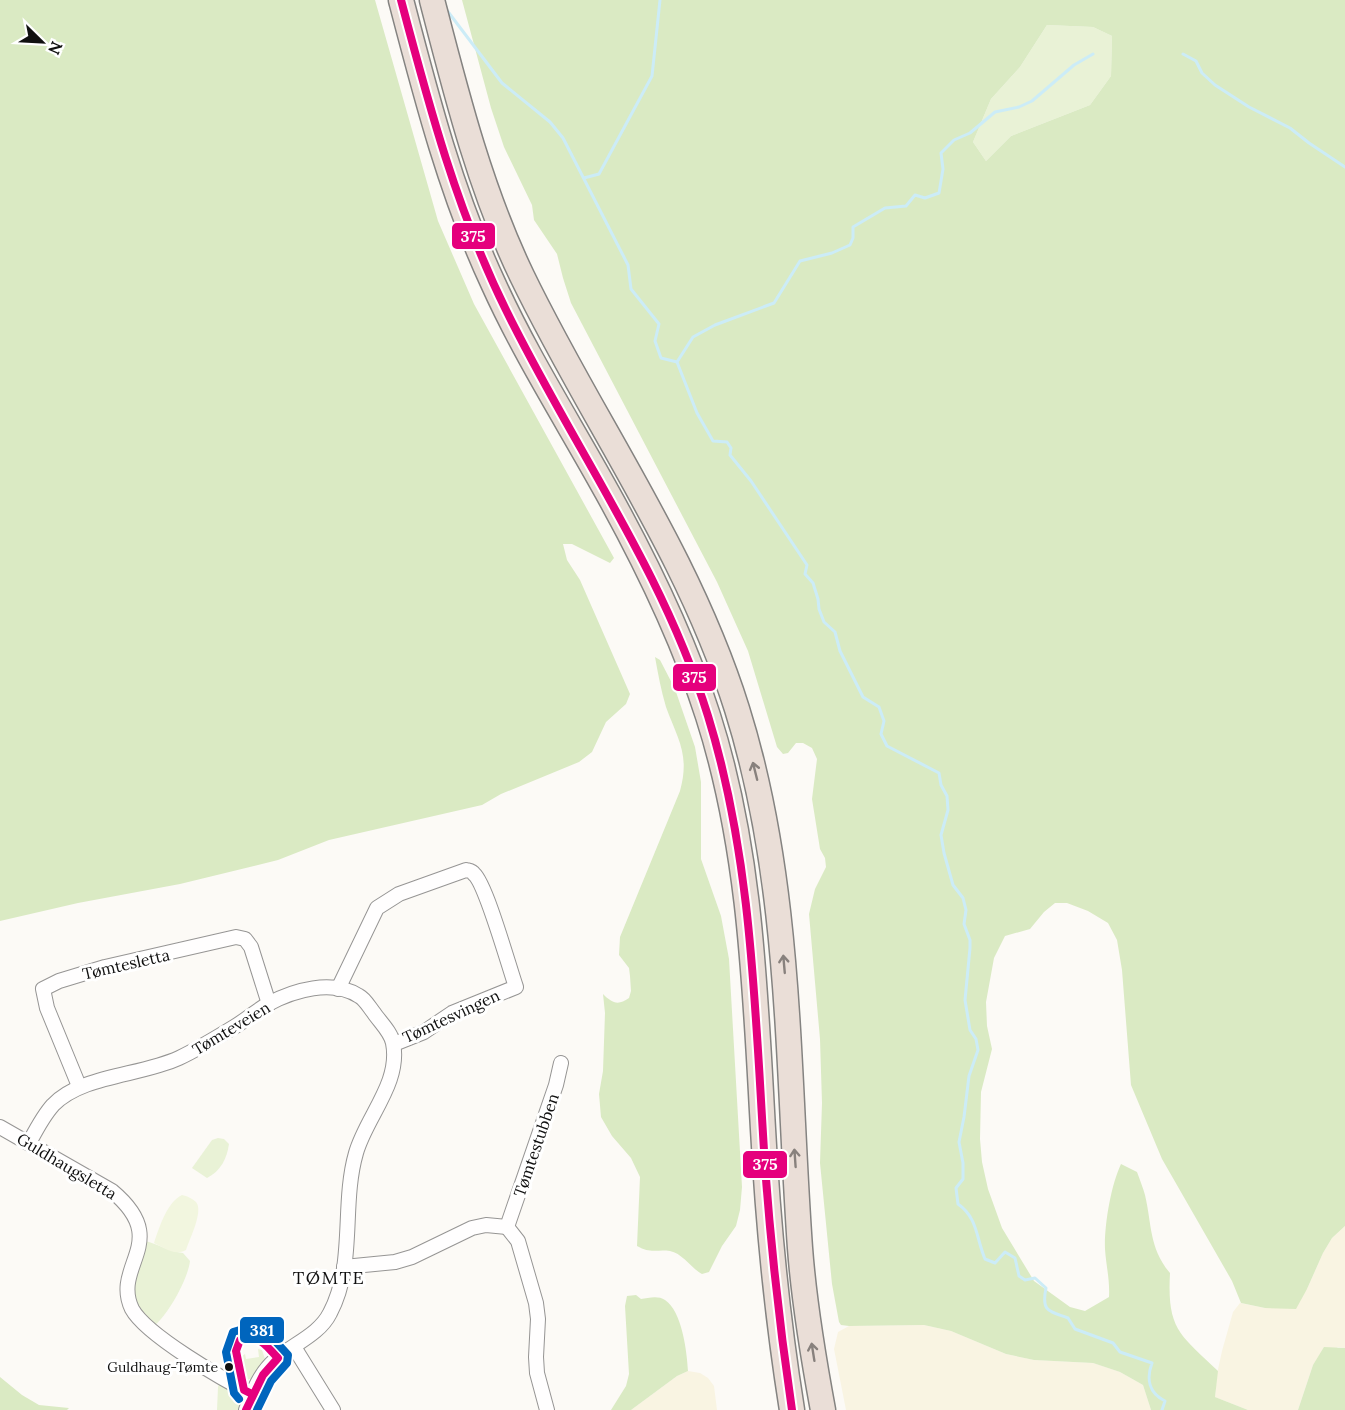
<svg xmlns="http://www.w3.org/2000/svg" width="1345" height="1410" font-family="Lora,serif">
<style>
.farmland{fill:#f9f4e2}
.green{fill:#e9f2d6}
.forest{fill:#daeac3;fill-rule:evenodd}
.pitch{fill:#f2f6df}
.lines{fill:none;stroke-linecap:round;stroke-linejoin:round}
.stream{stroke:#ccecf7;stroke-width:3}
.minor-casing{stroke:#969594;stroke-width:16}
.motorway-casing{stroke:#848381;stroke-width:27}
.minor{stroke:#fffefe;stroke-width:14}
.motorway{stroke:#eaded7;stroke-width:24}
.bus-1-casing{stroke:#fff;stroke-width:12}
.bus-2-casing{stroke:#fff;stroke-width:12}
.bus-1{stroke:#e5007d;stroke-width:8}
.bus-2{stroke:#0065bd;stroke-width:8}
.oneway{stroke:#88817d}
.bus-dot{fill:#101010;stroke:#fff;stroke-width:2}
.labels{text-anchor:middle;dominant-baseline:central;stroke-width:6;stroke-linejoin:round;paint-order:stroke}
.bus-label{font-size:14px;fill:#101010;stroke:#fff;text-anchor:end}
.street-label{font-size:16px;fill:#101010;stroke:#fff}
.neighbourhood-label{font-size:18px;letter-spacing:1.5px;fill:#101010;stroke:#fff}
.line-badge{stroke:#fff;stroke-width:2}
.badge-label{font-size:16px;text-anchor:middle;font-weight:bold;fill:#fff}
</style>
<rect width="100%" height="100%" fill="#fcfaf6"/>
<g class="farmland">
<polygon points="1345,1226 1345,1348 1338,1347 1313,1365 1298,1410 1248,1410 1215,1397 1217,1374 1222,1351 1233,1312 1240,1303 1265,1308 1307,1289 1323,1253 1332,1238"/>
<polygon points="924,1325 951,1331 1006,1354 1034,1360 1093,1363 1120,1372 1143,1385 1151,1410 846,1410 834,1349 838,1332 849,1326"/>
<polygon points="688,1371 700,1373 708,1378 714,1386 717,1410 631,1410 677,1376"/>
</g>
<g class="green">
<polygon points="1047,25 1093,27 1112,36 1111,76 1090,105 1011,136 986,161 973,142 991,99 1020,67"/>
<path d="M218,1138L224,1139L229,1144C227,1158 221,1171 207,1178L192,1168L212,1140Z"/>
<path d="M145,1241C158,1244 170,1252 183,1253L190,1261C188,1279 168,1315 154,1326C123,1300 136,1275 145,1241Z"/>
<polygon points="258,1349 262,1350 265,1359 252,1378 247,1380 241,1357 245,1354 246,1359 259,1357"/>
<path d="M219,1384C232,1388 242,1396 241,1410H217L218,1387Z"/>
</g>
<g class="forest">
<polygon points="0,0 375,0 438,221 474,304 614,558 610,563 572,544 563,544 567,560 580,580 630,694 626,704 606,722 592,752 579,762 501,794 482,805 329,840 278,860 180,884 78,903 0,921"/>
<path d="M462,0H1345V1226L1332,1238L1323,1253L1307,1289L1296,1309L1265,1308L1241,1303L1232,1281L1162,1159L1131,1085L1122,970L1117,940L1108,923L1088,911L1067,903H1055L1044,912L1030,929L1005,936L994,958L986,1002L987,1026L992,1049L981,1092L980,1139L982,1162L988,1189L1002,1228L1034,1281L1070,1307L1085,1311L1109,1297C1110,1280 1106,1265 1105,1249C1104,1226 1111,1185 1121,1164L1137,1172C1140,1180 1143,1188 1145,1195C1152,1225 1149,1248 1170,1273C1167,1329 1179,1334 1218,1371L1215,1397L1248,1410H1151L1143,1385L1120,1372L1093,1363L1034,1360L1006,1354L951,1331L924,1325L849,1326L841,1325L839,1322L832,1284L820,1163L822,1103L820,1039L809,914L815,889L826,867L825,858L820,849L812,799L817,759L812,748L803,743H796L788,753L783,754L777,747L748,651L717,582L571,303L563,278L557,254L534,220L532,205L504,147L491,108ZM1047,25L1093,27L1112,36L1111,76L1090,105L1011,136L986,161L973,142L991,99L1020,67Z"/>
<path d="M655,657L660,660L675,689L695,747L701,782V859L721,916L729,959L742,1187L740,1210L736,1226L722,1246L709,1272L702,1274C691,1268 682,1253 670,1251C657,1249 651,1254 637,1246L640,1177L631,1158L612,1136L601,1117L599,1094L603,1071L605,1013L603,994C612,1003 618,1006 629,998L631,991L630,976L629,968L619,955L620,937L680,791C690,754 678,740 666,707C661,690 658,674 655,657Z"/>
<path d="M636,1295L641,1299C648,1298 658,1295 665,1300C682,1311 687,1352 688,1371L677,1376L631,1410H611L626,1386L629,1374L625,1306L627,1296Z"/>
<polygon points="1324,1347 1345,1348 1345,1410 1298,1410 1313,1365"/>
<polygon points="0,1377 22,1395 39,1405 69,1408 67,1410 0,1410"/>
</g>
<path class="pitch" d="M182,1195C187,1196 193,1199 196,1202C204,1211 189,1240 186,1250C175,1256 164,1248 154,1243C159,1228 167,1202 182,1195Z"/>
<g class="lines">
<g class="stream">
<path d="M446,9L502,83L550,122L563,138L628,265L631,289L659,324L655,341L661,358L677,362L697,413L713,441L727,442L731,448L730,455L751,481L807,565L805,574L813,583L818,599L819,609L824,622L835,632L840,651L863,697L879,707L884,721L881,734L887,746L939,773L941,785L947,796L948,810L941,835L944,853L953,885L963,898L966,910L964,924L970,940V948L965,1000L970,1030L976,1039L978,1050L969,1076L964,1117L959,1142L963,1163V1179L956,1188L958,1204C978,1218 976,1238 985,1259L995,1263L1005,1252L1015,1258L1019,1276L1025,1280L1035,1278L1046,1288C1041,1312 1049,1311 1068,1318L1075,1329L1113,1343L1120,1352L1152,1363C1146,1379 1149,1393 1165,1401L1162,1410"/>
<polyline points="1183,54 1196,61 1202,73 1215,85 1249,107 1290,128 1309,143 1345,167"/>
<polyline points="584,178 599,174 652,76 660,0"/>
<polyline points="677,362 693,337 715,325 774,303 800,261 832,253 850,245 853,238 853,227 885,208 906,206 915,195 925,198 939,193 943,169 941,153 954,140 970,133 995,112 1019,107 1032,101 1074,65 1093,54"/>
</g>
<defs>
<g id="minor">
<path d="M338,989L377,908L399,894L466,870C470,871 472,871 474,874C486,884 509,967 516,987L452,1013L424,1032L394,1044"/>
<polyline points="79,1086 47,1008 43,989 59,981 105,967 236,937 245,939 251,947 269,1004"/>
<path d="M0,1127L112,1191C173,1242 111,1265 132,1309C146,1335 224,1380 252,1394"/>
<path d="M29,1143C36,1130 43,1116 53,1105C82,1075 140,1076 179,1058C198,1049 216,1038 234,1027C246,1020 256,1011 268,1004C294,990 332,979 359,996C365,999 369,1007 374,1013C380,1022 391,1032 393,1043C401,1083 366,1117 356,1153C341,1205 356,1264 330,1313C319,1335 293,1344 275,1360C260,1373 253,1391 246,1410"/>
<polyline points="507,1227 518,1241 536,1303 538,1319 536,1357 537,1373 547,1410"/>
<polyline points="344,1267 395,1262 412,1257 472,1228 486,1225 507,1227 556,1085 561,1063"/>
<polyline points="294,1347 333,1410"/>
</g>
<g id="motorway">
<path d="M401,0C426,96 451,193 493,283C526,356 569,423 607,492C647,564 683,638 708,716C751,850 755,989 763,1129C768,1223 777,1316 792,1410"/>
<path d="M432,0C456,93 480,189 522,276C593,423 687,550 737,709C792,884 787,1067 800,1248C804,1302 813,1356 823,1410"/>
</g>
</defs>
<use href="#minor" class="minor-casing"/>
<use href="#motorway" class="motorway-casing"/>
<use href="#minor" class="minor"/>
<use href="#motorway" class="motorway"/>
<defs>
<g id="bus-1">
<path d="M401,0C429,106 457,211 506,310C573,447 662,568 708,716C753,862 755,1015 765,1166C771,1248 780,1329 792,1410"/>
<path d="M246,1410L263,1375L278,1358C265,1345 260,1334 240,1340L236,1351L244,1390L252,1394"/>
</g>
<polyline id="bus-2" points="239,1399 234,1393 226,1352 233,1332 250,1327 266,1331 288,1355 287,1363 271,1381 257,1410"/>
</defs>
<use href="#bus-1" class="bus-1-casing"/>
<use href="#bus-2" class="bus-2-casing"/>
<use href="#bus-1" class="bus-1"/>
<use href="#bus-2" class="bus-2"/>
</g>
<defs><path id="oneway-shaft" d="M-6 0H5M1.5-3L5.5 0L1.5 3" fill="none" stroke-width="1.6" stroke-linecap="round" stroke-linejoin="round" transform="scale(1.5)"/></defs>
<g class="oneway">
<use href="#oneway-shaft" transform="translate(755 771) rotate(-104)"/>
<use href="#oneway-shaft" transform="translate(784 964) rotate(-95)"/>
<use href="#oneway-shaft" transform="translate(795 1158) rotate(-94)"/>
<use href="#oneway-shaft" transform="translate(813 1352) rotate(-99)"/>
</g>
<circle class="bus-dot" cx="229" cy="1367" r="5"/>
<g class="labels">
<g class="bus-label">
<text x="218" y="1367">Guldhaug-Tømte</text>
</g>
<g class="street-label">
<text transform="translate(126 964) rotate(-13)">Tømtesletta</text>
<text transform="translate(451 1016) rotate(-25)">Tømtesvingen</text>
<text transform="translate(231 1028) rotate(-31)">Tømteveien</text>
<text transform="translate(536 1145) rotate(-71)">Tømtestubben</text>
<text transform="translate(67 1166) rotate(31)">Guldhaugsletta</text>
</g>
<g class="neighbourhood-label">
<text x="329" y="1277">TØMTE</text>
</g>
</g>
<g class="line-badge">
<rect x="451" y="222" width="45" height="28" rx="6" fill="#e5007d"/>
<rect x="672" y="663" width="45" height="29" rx="6" fill="#e5007d"/>
<rect x="742" y="1150" width="46" height="29" rx="6" fill="#e5007d"/>
<rect x="239" y="1316" width="46" height="28" rx="6" fill="#0065bd"/>
</g>
<g class="badge-label">
<text x="473" y="242">375</text>
<text x="694" y="683">375</text>
<text x="765" y="1170">375</text>
<text x="262" y="1336">381</text>
</g>
<g transform="translate(42 42) rotate(114)" stroke="#ffffff" stroke-width="4.5" paint-order="stroke">
<path d="M0-4.5L10 22L0 15L-10 22Z" fill="#101010"/>
<text y="-9" font-size="16" font-weight="bold" text-anchor="middle" fill="#101010">N</text>
</g>
</svg>
